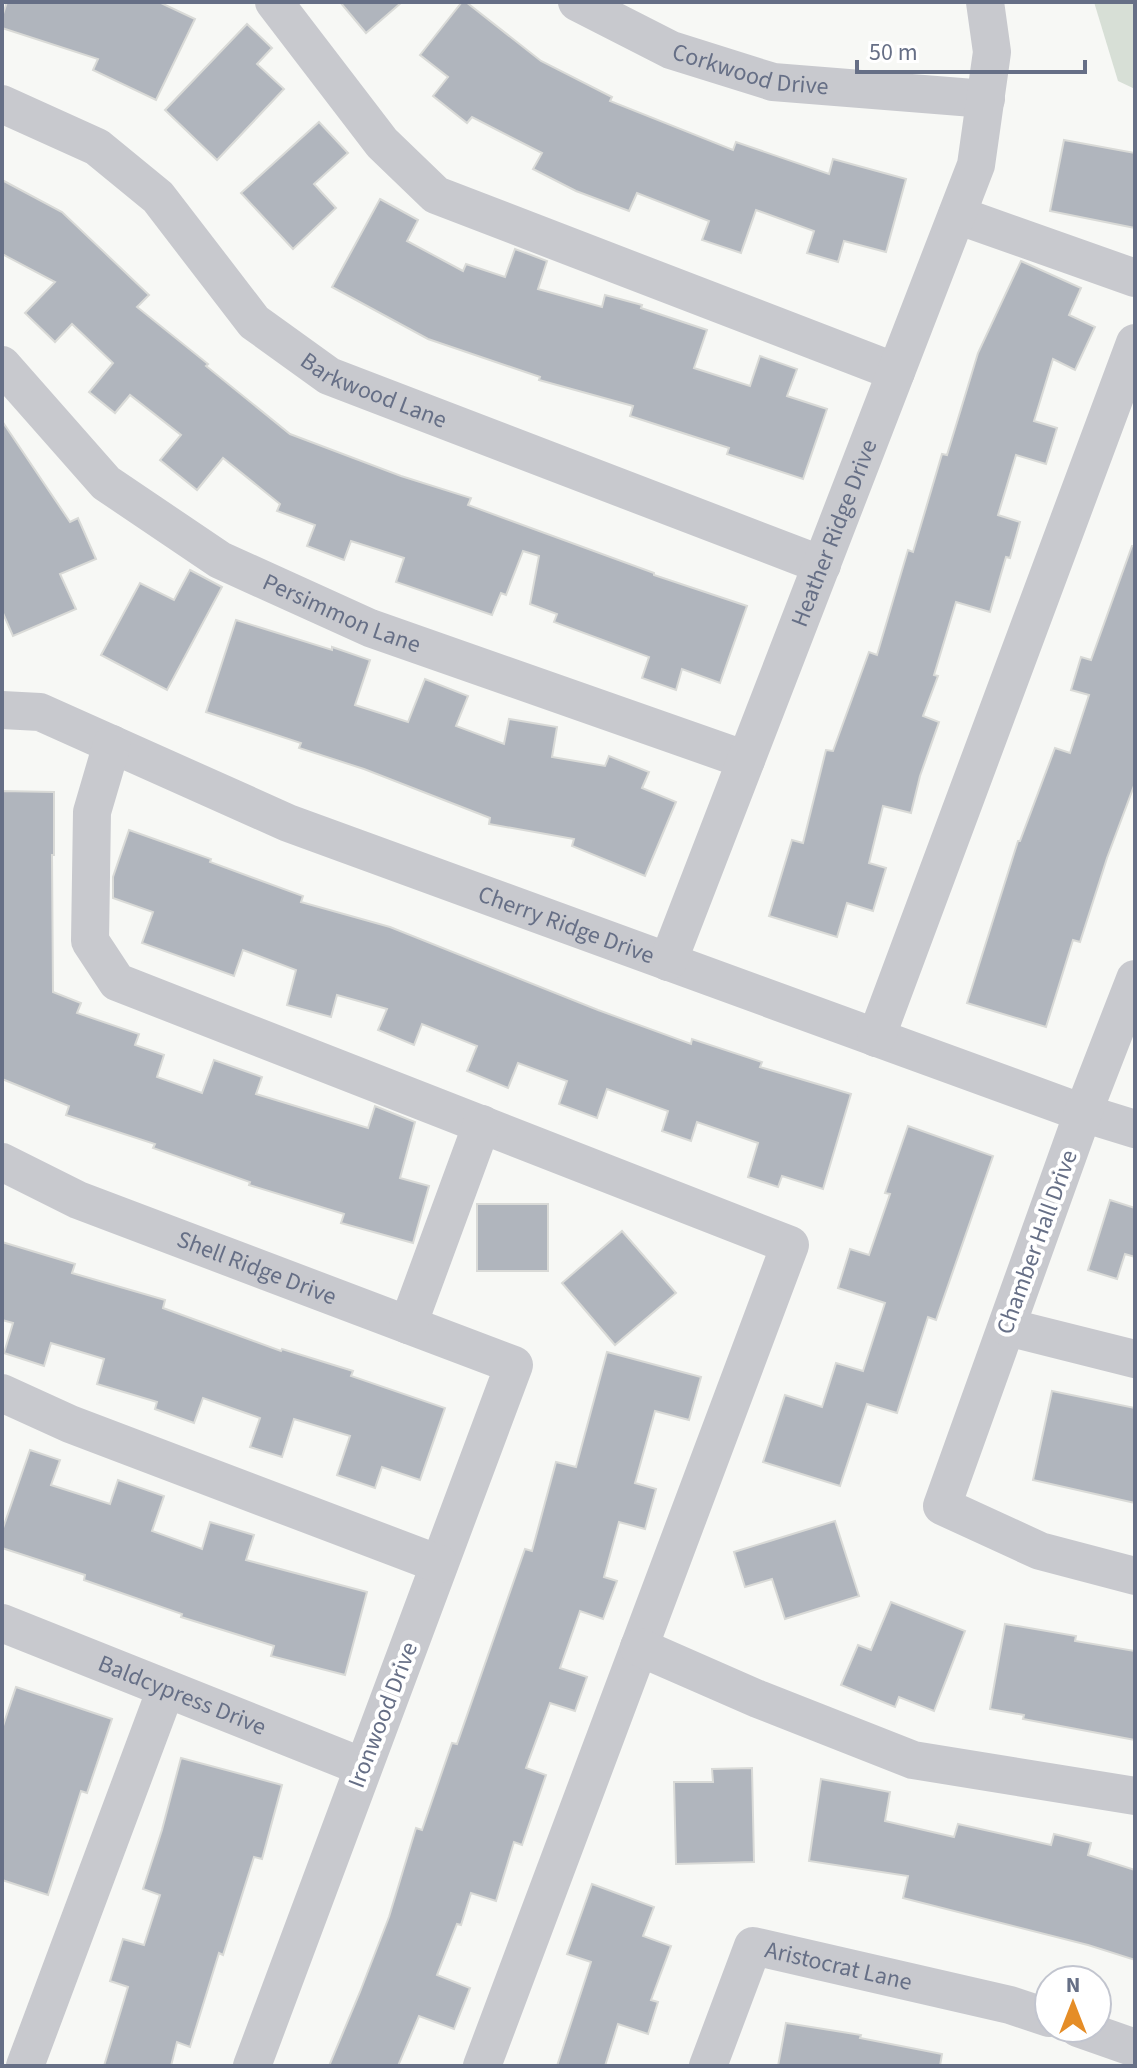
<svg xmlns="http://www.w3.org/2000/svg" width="1137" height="2068" font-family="'Source Sans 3',sans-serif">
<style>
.green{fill:#d7dfd6}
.building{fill:#b0b5bd;stroke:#d9dad7;stroke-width:2}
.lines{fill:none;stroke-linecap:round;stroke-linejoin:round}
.minor{stroke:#c8c9ce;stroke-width:38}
.labels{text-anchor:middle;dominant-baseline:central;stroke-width:8;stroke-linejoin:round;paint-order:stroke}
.street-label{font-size:24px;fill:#666f86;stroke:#fff}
</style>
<rect width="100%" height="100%" fill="#f7f8f5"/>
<polygon class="green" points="1094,2 1135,2 1135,89 1118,81"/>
<g class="building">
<polygon points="7,2 159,2 195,19 156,100 93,70 98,59 2,28 2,17"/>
<polygon points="340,2 402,2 366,33"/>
<polygon points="462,2 466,2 541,61 612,97 610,101 733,150 736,142 829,174 833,159 906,179 886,252 844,241 838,262 807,253 814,231 756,210 741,253 702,240 709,221 637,193 629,211 576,191 533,169 542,153 472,117 467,123 433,96 448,77 420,55"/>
<polygon points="247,24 272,48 257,64 284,89 217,160 165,110"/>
<polygon points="319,122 348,153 314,184 336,208 293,249 241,193"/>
<polygon points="1064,140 1135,153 1135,228 1050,211"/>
<polygon points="2,180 62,212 149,295 137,307 208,364 206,366 290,434 401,476 471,498 468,505 654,573 654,575 747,606 720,683 682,669 676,690 642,678 649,657 554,622 557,614 530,604 539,556 523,551 506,595 501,593 492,615 396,582 404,558 351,541 344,560 307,546 315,525 277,511 280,504 223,458 197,490 160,460 181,435 130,395 115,413 89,392 113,363 72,324 55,342 25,313 55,282 2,254"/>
<polygon points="380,199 418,220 407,241 463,271 466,264 505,277 515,249 547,261 538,289 602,307 605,295 642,305 641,308 707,330 694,368 750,386 760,356 797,369 787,396 827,409 803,479 727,454 729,448 630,416 633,406 539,380 540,377 428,339 332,287"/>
<polygon points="1021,261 1081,288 1069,315 1095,327 1075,370 1053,359 1034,421 1057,428 1046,464 1016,455 998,515 1020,522 1010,558 1006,557 990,612 956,602 934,675 938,676 923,716 939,722 920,776 911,813 883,806 869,863 886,868 873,911 847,903 837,937 769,916 792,840 803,843 826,750 833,751 869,652 877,655 908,550 913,552 942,454 947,455 978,353"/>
<polygon points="2,421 70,522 78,518 96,559 60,574 76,609 13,636 2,611"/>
<polygon points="1132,546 1135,546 1135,783 1107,858 1080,942 1073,940 1046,1027 967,1003 1018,841 1020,841 1055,748 1070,753 1089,695 1071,690 1081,657 1091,660"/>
<polygon points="190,570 222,587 167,690 101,655 140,583 174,600"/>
<polygon points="236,620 332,650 332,647 370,660 355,705 408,722 425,679 468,696 456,726 504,744 509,719 557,727 552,757 605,766 609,756 649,772 642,788 676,802 645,876 572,846 574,839 489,824 490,818 364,769 299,748 301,743 206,712"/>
<polygon points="2,791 54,792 54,855 52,855 53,992 81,1003 77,1013 139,1034 135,1045 164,1055 157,1077 202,1093 214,1060 262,1077 256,1094 368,1128 375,1106 415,1122 400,1178 429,1186 413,1243 341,1223 344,1214 249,1185 250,1182 153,1148 155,1144 66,1115 69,1106 2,1079"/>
<polygon points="129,830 211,859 210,862 303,896 301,902 390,927 598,1010 691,1044 692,1039 762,1062 760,1067 851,1094 823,1189 782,1176 778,1187 748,1177 758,1143 697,1122 691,1141 662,1131 668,1111 607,1089 597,1118 559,1104 567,1081 518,1063 508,1088 467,1071 477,1046 422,1024 414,1045 378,1030 387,1009 337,995 331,1017 287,1005 296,970 243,950 234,976 142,943 153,912 113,898 113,877"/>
<polygon points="908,1126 993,1156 936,1320 928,1317 897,1413 867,1404 840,1486 763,1462 785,1395 822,1407 836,1363 863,1371 885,1303 838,1288 850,1249 869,1255 890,1194 885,1193"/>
<polygon points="1110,1200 1135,1208 1135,1257 1125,1254 1117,1279 1088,1270"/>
<rect x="477" y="1204" width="71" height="67"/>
<polygon points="622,1231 676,1293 615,1345 562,1283"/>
<polygon points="2,1242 75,1264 72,1273 165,1300 163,1308 281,1351 282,1349 353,1371 351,1376 445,1408 420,1480 382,1467 375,1488 337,1475 350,1436 294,1419 282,1457 250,1447 260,1418 203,1398 194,1423 155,1409 157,1402 97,1384 104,1359 51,1343 44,1366 4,1353 13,1323 2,1320"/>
<polygon points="607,1352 701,1377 689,1420 655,1411 635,1483 656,1489 645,1529 619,1522 604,1577 617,1581 603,1619 580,1611 560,1668 587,1677 575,1711 550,1703 526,1768 546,1775 522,1845 514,1842 496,1901 471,1893 461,1925 457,1924 437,1975 470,1988 454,2029 419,2016 398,2066 329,2066 360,1992 389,1917 416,1828 422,1830 452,1743 457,1744 525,1549 532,1551 556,1462 576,1467"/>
<polygon points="1052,1391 1135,1408 1135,1503 1033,1480"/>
<polygon points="30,1450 60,1460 51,1485 110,1504 118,1480 164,1496 152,1531 202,1549 210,1522 254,1535 246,1560 367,1592 345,1675 271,1656 274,1646 181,1617 182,1614 84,1580 85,1575 2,1548 2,1531"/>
<polygon points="835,1521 859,1596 785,1619 772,1579 745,1587 734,1552"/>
<polygon points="891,1602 965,1631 934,1711 899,1697 895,1707 841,1685 858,1645 871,1650"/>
<polygon points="1005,1624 1076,1636 1075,1641 1135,1651 1135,1740 1023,1719 1024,1715 990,1709"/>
<polygon points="16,1687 112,1719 87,1793 81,1791 48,1895 2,1880 2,1729"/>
<polygon points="181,1758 282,1785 262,1859 254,1857 223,1955 219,1953 190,2047 177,2042 171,2066 104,2066 128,1987 110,1981 123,1939 144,1945 160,1895 143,1889 162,1830"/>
<polygon points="752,1768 754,1862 676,1864 674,1782 713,1782 712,1769"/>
<polygon points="821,1779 890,1792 885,1821 954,1837 958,1824 1051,1845 1054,1834 1091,1843 1088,1855 1135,1870 1135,1960 1088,1945 903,1898 908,1876 809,1861"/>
<polygon points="592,1884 654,1907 643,1936 671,1946 651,2000 658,2002 648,2034 618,2024 605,2066 557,2066 591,1962 567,1954"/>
<polygon points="786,2023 861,2035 860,2038 942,2054 940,2066 778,2066"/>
</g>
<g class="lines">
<g class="minor">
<polyline points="274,2 382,143 436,195 896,372"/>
<path id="s1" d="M577,2L671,50L773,82L986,99"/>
<path id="s2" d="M2,104L97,147L158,197L254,322L329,376L822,565"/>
<polyline points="957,215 1135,278"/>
<path id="s3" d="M2,365L106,483L220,560L370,628L746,760"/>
<path id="s4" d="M2,710L40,712L288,823L1083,1113L1135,1129"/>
<polyline points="112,744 92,812 90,941 117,982 790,1245 482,2066"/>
<path id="s5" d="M668,962L976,165L992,52L985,2"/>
<polyline points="1135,979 1083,1113 942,1506 1040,1551 1135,1576"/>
<polyline points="876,1038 1135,343"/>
<path id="s6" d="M2,1162L78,1200L514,1365L252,2066"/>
<polyline points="408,1325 482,1124"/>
<polyline points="1007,1327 1135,1359"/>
<polyline points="2,1393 70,1424 439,1564"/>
<path id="s7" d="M2,1623L363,1767"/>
<polyline points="639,1647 758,1699 913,1760 1135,1796"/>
<polyline points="1078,2028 1135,2048"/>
<polyline points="25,2066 166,1689"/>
<path id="s8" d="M708,2066L753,1946L1010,2005L1049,2018"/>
</g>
</g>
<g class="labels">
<g class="street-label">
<text stroke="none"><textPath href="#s1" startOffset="188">Corkwood Drive</textPath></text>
<text stroke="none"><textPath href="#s2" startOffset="480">Barkwood Lane</textPath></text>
<text stroke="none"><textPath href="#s5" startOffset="460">Heather Ridge Drive</textPath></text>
<text stroke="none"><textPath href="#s3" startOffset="428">Persimmon Lane</textPath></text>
<text stroke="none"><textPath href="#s4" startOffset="606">Cherry Ridge Drive</textPath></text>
<text transform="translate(1037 1242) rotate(-70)">Chamber Hall Drive</text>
<text stroke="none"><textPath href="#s6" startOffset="276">Shell Ridge Drive</textPath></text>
<text stroke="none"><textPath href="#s7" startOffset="194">Baldcypress Drive</textPath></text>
<text transform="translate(383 1715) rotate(-69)">Ironwood Drive</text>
<text stroke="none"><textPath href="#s8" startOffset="216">Aristocrat Lane</textPath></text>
</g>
</g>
<rect width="1137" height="2068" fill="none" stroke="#666f86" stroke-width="8"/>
<g transform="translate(1073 2004)"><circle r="38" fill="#ffffff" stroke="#c2c5cf" stroke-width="2"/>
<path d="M0-6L14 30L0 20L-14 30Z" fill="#e58d27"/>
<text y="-12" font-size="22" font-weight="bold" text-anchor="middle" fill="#666f86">N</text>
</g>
<path d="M857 60v12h228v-12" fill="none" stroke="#666f86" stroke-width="4"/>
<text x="869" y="60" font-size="24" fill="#666f86" stroke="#ffffff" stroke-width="6" paint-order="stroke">50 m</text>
</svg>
